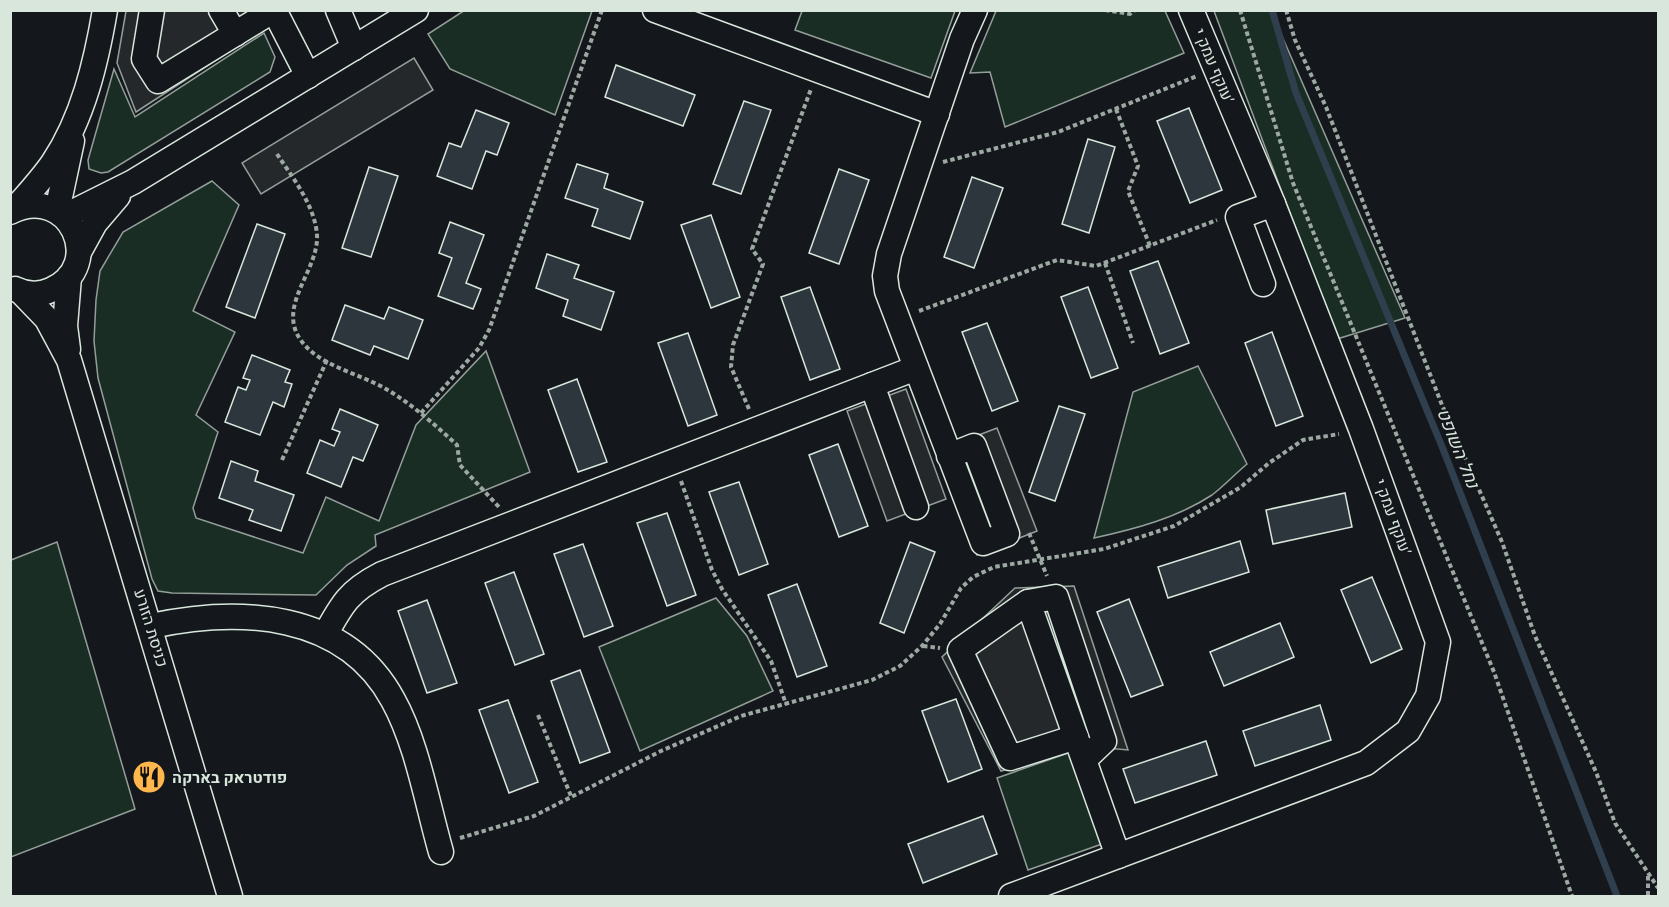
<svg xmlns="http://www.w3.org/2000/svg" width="1669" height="907" font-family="'DM Sans',Heebo,sans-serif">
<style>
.green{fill:#1a2d24;stroke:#939e99;stroke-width:1.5}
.parking{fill:#24282b;stroke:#939e99;stroke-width:1.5}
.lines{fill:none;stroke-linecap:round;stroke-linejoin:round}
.stream{stroke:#2f3f4d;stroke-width:7}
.building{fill:#2c363c;stroke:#d8e6dc;stroke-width:1.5}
.minor-casing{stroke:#d8e6dc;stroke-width:27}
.path{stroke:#9da8a2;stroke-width:4;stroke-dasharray:4.5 3;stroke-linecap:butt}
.minor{stroke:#14181c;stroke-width:24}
.labels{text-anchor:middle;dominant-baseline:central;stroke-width:4.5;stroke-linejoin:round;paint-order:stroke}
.street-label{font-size:16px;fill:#d8e6dc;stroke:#14181c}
.poi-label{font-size:16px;font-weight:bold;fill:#d8e6dc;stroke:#14181c;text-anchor:start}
.water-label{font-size:18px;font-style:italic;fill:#d8e6dc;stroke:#14181c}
</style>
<rect width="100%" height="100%" fill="#14181c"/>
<g class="green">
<polygon points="465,10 592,11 555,115 450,69 428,34"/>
<polygon points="802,11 802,10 955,11 931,78 795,30"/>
<polygon points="996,11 1165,11 1184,53 1005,127 990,72 970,73"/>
<polygon points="1214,11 1271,11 1405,318 1337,339"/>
<polygon points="264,33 275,57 270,72 108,172 101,173 89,169 88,160 114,69 135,117"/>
<polygon points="212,181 239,205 193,311 235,332 196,415 218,432 193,508 196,518 303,553 326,497 379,521 416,425 486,351 530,472 375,535 376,546 347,565 316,595 172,593 158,591 152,579 98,378 94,341 96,300 100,271 123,232"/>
<path d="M1198,366L1247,464C1235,474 1224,486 1212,495C1177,518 1135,529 1094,538L1133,392Z"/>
<polygon points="57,542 135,809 11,857 11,560"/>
<polygon points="716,598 747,636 773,691 640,751 599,647"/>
<polygon points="1071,752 1102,844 1028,870 997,778"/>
</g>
<g class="parking">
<polygon points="126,11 246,11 254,25 244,42 136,112 117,63"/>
<polygon points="414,58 433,90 261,194 242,163"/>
<polygon points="906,389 946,499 887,521 847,411"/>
<polygon points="997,428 1037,531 977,555 937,451"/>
<polygon points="1074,586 1128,750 1072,745 1071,752 1001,771 942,657 1015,588"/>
</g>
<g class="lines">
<polyline class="stream" points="1272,10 1296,93 1443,449 1617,896"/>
</g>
<g class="building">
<polygon points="616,65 695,95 683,126 605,97"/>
<polygon points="744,101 771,110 741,194 713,184"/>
<polygon points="1189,108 1222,190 1190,203 1157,121"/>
<polygon points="476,110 509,123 497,155 486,151 472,189 437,176 449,143 461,147"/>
<polygon points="1088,139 1115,147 1089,233 1062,224"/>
<polygon points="577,164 608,174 604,188 643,202 630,239 592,226 598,209 565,198"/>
<polygon points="369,167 398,176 371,257 342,248"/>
<polygon points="839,169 869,180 839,264 809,253"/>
<polygon points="972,177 1003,188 974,268 944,257"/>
<polygon points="711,215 740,297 711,308 681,225"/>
<polygon points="450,222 484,235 466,283 481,289 473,309 438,296 452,258 439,253"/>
<polygon points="257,224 285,234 255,318 226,307"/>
<polygon points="547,254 579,265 574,278 614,292 601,330 563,316 568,300 536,288"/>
<polygon points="1158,261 1189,343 1160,354 1130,271"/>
<polygon points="810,287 840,369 810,380 781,297"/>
<polygon points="1088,287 1118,368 1091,378 1061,297"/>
<polygon points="345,305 384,319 389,307 423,320 408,359 374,346 370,355 332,340"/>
<polygon points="987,323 1018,401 992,411 962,332"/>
<polygon points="1272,332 1303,416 1276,426 1245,343"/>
<polygon points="688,333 717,415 688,426 658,343"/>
<polygon points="252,355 290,370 285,382 292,384 284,407 273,402 260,435 225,422 238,387 246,390 250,380 243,378"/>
<polygon points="577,379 607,462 578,472 548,390"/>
<polygon points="1059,406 1085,414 1055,501 1029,492"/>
<polygon points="340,409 378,425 363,461 353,457 341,487 307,473 320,440 334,446 340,432 332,429"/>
<polygon points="838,444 868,526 839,537 809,455"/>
<polygon points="231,461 258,471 255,481 294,495 281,531 249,520 253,510 219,498"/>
<polygon points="739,482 768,564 739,575 709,492"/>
<polygon points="1345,493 1352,527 1273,544 1266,510"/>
<polygon points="667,513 696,595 667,606 637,523"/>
<polygon points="1240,541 1249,572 1168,598 1158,567"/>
<polygon points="910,542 935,552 904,633 880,623"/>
<polygon points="583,544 613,626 584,637 554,554"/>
<polygon points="514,572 544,654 515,665 485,583"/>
<polygon points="1372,577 1402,649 1371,663 1341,590"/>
<polygon points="797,584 827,666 797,677 768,595"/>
<polygon points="1129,599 1163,685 1131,697 1097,612"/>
<polygon points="427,600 457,683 427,693 398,611"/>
<polygon points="1280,623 1294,657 1224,686 1210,652"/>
<polygon points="580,670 610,752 580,763 551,681"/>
<polygon points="956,699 982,769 948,782 922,711"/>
<polygon points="508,700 538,782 509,793 479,710"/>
<polygon points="1320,705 1331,740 1255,766 1243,731"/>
<polygon points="1206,741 1217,775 1135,803 1123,769"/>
<polygon points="983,816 997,854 923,883 908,844"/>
</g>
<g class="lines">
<defs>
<g id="minor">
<polyline points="152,10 144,59 158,81 274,10"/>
<polyline points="221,10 235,34"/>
<polyline points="274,10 308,76"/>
<polyline points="338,10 354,48"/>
<polyline points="655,10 937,114"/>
<path d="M15,209C28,194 42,179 53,163C83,118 96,63 105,10"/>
<polyline points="57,211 72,141"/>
<path d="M10,212C70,182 107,266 51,290C40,295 27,295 15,289"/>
<polyline points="65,216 133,182 416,10"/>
<polyline points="79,252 95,223 118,196"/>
<polyline points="1263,284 1238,217 1273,204"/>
<polyline points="21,292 47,319 69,360 230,896"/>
<polyline points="68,349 65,326 69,277"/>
<polyline points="872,385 916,507"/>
<polyline points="949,456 974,446 1007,534 983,543 887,291 885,276 889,254 962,39 975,10"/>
<polyline points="1028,602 960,650 1010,758 1076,737"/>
<path d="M151,626C239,607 345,611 393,700C417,743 427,803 441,852"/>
<path d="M325,635C342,604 349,591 382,574L916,368"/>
<polyline points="1084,760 1104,741 1056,597 1028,602 1118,856"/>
<polyline points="1011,896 1366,763 1408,731 1428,696 1438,642 1361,429 1273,204 1191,10"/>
</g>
</defs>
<use href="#minor" class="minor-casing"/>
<g class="path">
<polyline points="1105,10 1130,14 1135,10"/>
<polyline points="1240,10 1293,183 1494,672 1572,896"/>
<polyline points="1286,10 1295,40 1326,107 1442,405 1502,542 1535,636 1596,772 1615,823 1658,888"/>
<polyline points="1116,109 1138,166 1128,191 1150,246"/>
<path d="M277,154C293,178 315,206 317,235C319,270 277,305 300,339C318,366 359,373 386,389C412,404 435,425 457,445L460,465L499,507"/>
<polyline points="943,162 1058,132 1197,76"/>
<polyline points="1105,263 1133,343"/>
<polyline points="919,311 1057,260 1096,266 1217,220"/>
<polyline points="749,409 731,367 733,345 763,264 752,249 811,89"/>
<polyline points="421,413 479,348 489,330 602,10"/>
<polyline points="282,460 327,360"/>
<polyline points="681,481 712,570 722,589 771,661 786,704"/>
<polyline points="1029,533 1047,576"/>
<polyline points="923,646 940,648"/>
<polyline points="538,715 571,796"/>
<polyline points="460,838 534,816 661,751 741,716 872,680 900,666 922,646 940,624 961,588 973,577 994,567 1104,549 1174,526 1241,487 1269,463 1303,440 1339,434"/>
<polyline points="1648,876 1648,896"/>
</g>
<use href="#minor" class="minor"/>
</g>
<defs>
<symbol id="restaurant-disc" viewBox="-11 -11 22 22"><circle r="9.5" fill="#ffb74d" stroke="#14181c"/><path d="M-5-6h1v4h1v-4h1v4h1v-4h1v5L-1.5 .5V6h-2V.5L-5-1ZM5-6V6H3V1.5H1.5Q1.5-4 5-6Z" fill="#111"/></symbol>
</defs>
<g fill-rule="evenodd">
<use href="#restaurant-disc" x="130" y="758" width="38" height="38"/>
</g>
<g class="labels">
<g class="street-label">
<text transform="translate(1214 66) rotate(67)">עוקף עמק י’</text>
<text transform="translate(1393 517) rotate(70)">עוקף עמק י’</text>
<text transform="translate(151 628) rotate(73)">כניסת הזורע</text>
</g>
<g class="poi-label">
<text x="172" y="777">פודטראק בארקה</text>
</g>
<g class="water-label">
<text transform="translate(1458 448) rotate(68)">נחל השופט</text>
</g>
</g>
<rect width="1669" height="907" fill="none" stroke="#d8e6dc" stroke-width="24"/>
</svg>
